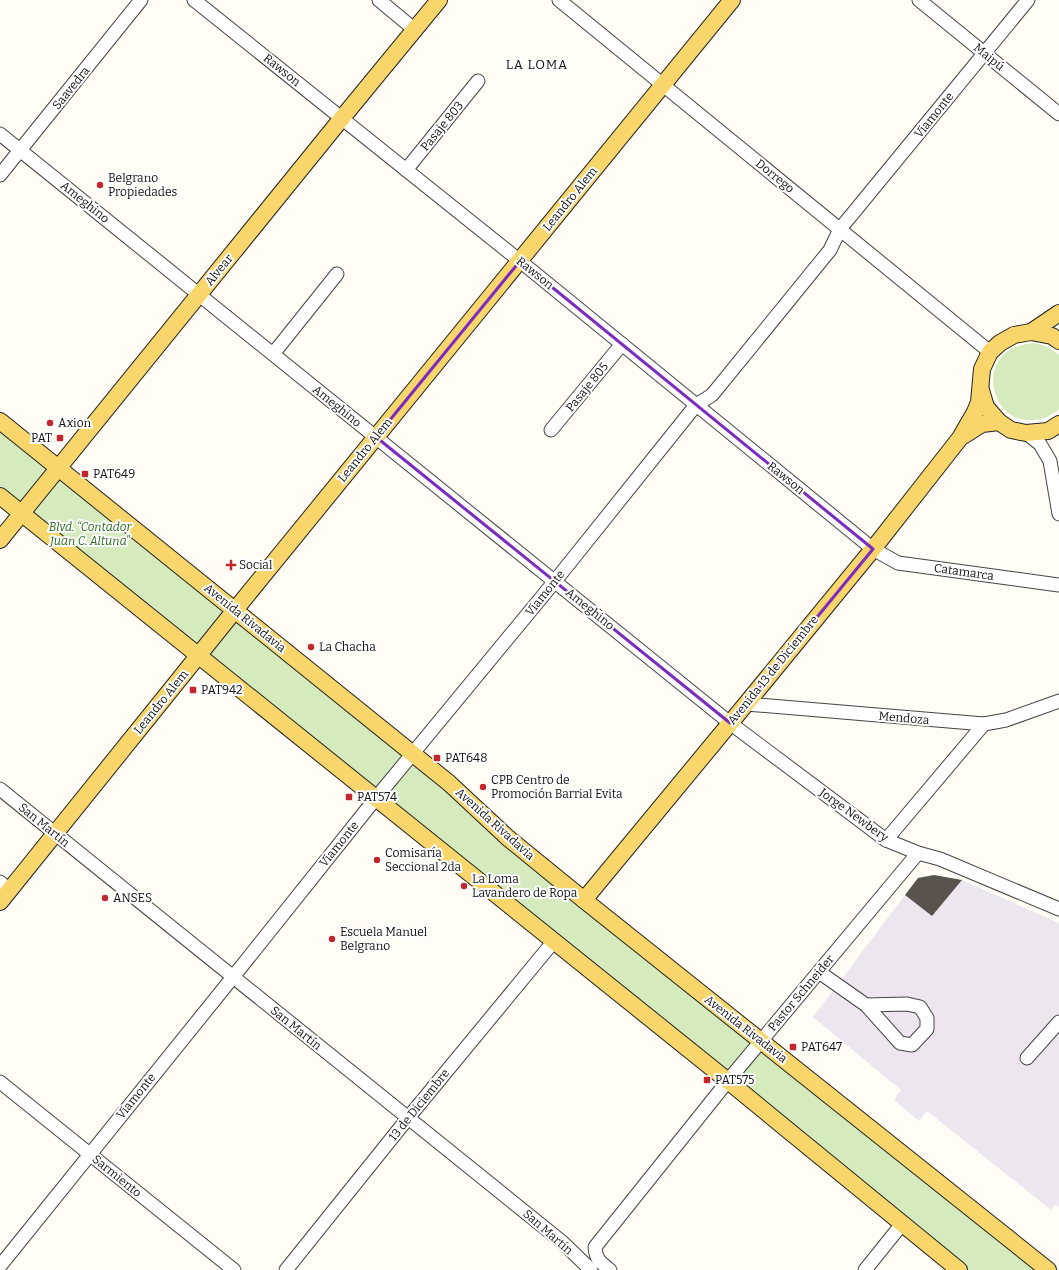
<svg xmlns="http://www.w3.org/2000/svg" width="1059" height="1270" font-family="Bitter,serif">
<style>
.industrial{fill:#eee6ef}
.green{fill:#d5ebbd}
.building{fill:#5a524d}
.lines{fill:none;stroke-linecap:round;stroke-linejoin:round}
.minor-casing{stroke:#444;stroke-width:15}
.major-casing{stroke:#222;stroke-width:18}
.minor{stroke:#fff;stroke-width:13}
.major{stroke:#f9d66b;stroke-width:16}
.marked{fill:none;stroke:#7b2cbf;stroke-width:3;stroke-linejoin:round}
.poi-dot{fill:#c4262e;stroke:#fff;stroke-width:1.5}
.labels{text-anchor:middle;dominant-baseline:central;stroke-width:4;stroke-linejoin:round;paint-order:stroke}
.street-label{font-size:12px;fill:#111;stroke:#fff}
.poi-label{font-size:12px;fill:#111;stroke:#fff;text-anchor:start}
.park-label{font-size:12px;font-style:italic;fill:#2f6b1f;stroke:#fff}
.neighbourhood-label{font-size:13px;letter-spacing:1px;fill:#111;stroke:#fff}
</style>
<rect width="100%" height="100%" fill="#fffdf5"/>
<polygon class="industrial" points="962,880 1059,923 1059,1207 1055,1204 1051,1210 927,1111 919,1121 894,1100 901,1090 813,1017 905,895 932,916"/>
<g class="green">
<path d="M1035,343L1048,347L1059,355V409C1052,415 1044,419 1034,420C995,424 977,369 1011,349C1019,345 1027,344 1035,343Z"/>
<polygon points="0,421 1048,1270 959,1270 0,496"/>
</g>
<polygon class="building" points="934,875 962,880 932,916 905,895 918,878"/>
<g class="lines">
<defs>
<g id="minor">
<polyline points="194,0 520,261 873,549 898,563 1059,585"/>
<polyline points="379,0 415,30"/>
<polyline points="559,0 990,352"/>
<polyline points="919,0 1059,114"/>
<polyline points="0,134 730,723 886,840 918,853 940,859 1059,909"/>
<polyline points="406,170 478,81"/>
<polyline points="0,175 141,0"/>
<polyline points="273,354 337,274"/>
<polyline points="551,430 622,344"/>
<polyline points="1026,433 1040,444 1050,461 1059,514"/>
<polyline points="746,704 984,724 1006,720 1059,701"/>
<polyline points="0,789 561,1241 591,1270"/>
<polyline points="886,840 984,724"/>
<polyline points="0,882 10,890"/>
<polyline points="819,972 866,1005 900,1043 912,1045 927,1029 927,1018 920,1007 907,1004 866,1005"/>
<polyline points="1027,1058 1059,1022"/>
<polyline points="0,1082 234,1270"/>
<polyline points="0,1266 233,977 376,798 555,581 696,405 712,395 830,250 840,229 1028,0"/>
<polyline points="286,1270 408,1118 554,941"/>
<path d="M610,1270C600,1262 596,1260 595,1247L731,1077L918,853"/>
<polyline points="865,1270 902,1224"/>
</g>
<g id="major">
<polyline points="1031,332 1052,336 1059,341"/>
<polyline points="981,390 986,407 999,422 1011,430 1026,433 1048,431 1059,424"/>
<polyline points="0,421 449,783 508,838 584,900 1048,1270"/>
<polyline points="963,436 982,424 999,422"/>
<polyline points="0,496 728,1081 959,1270"/>
<polyline points="0,540 342,118 439,0"/>
<polyline points="584,900 746,704 873,549 960,438 975,412 979,402 982,369 990,352 1000,343 1014,335 1031,332 1059,313"/>
<polyline points="0,902 235,610 732,0"/>
</g>
</defs>
<use href="#minor" class="minor-casing"/>
<use href="#major" class="major-casing"/>
<use href="#minor" class="minor"/>
<use href="#major" class="major"/>
</g>
<path class="marked" d="M520,261L873,549L730,723L376,437Z"/>
<g class="poi-dot">
<circle cx="100" cy="185" r="4"/>
<circle cx="50" cy="423" r="4"/>
<rect x="56" y="434" width="8" height="8" rx="2"/>
<rect x="81" y="470" width="8" height="8" rx="2"/>
<path d="M229 559h4v4h4v4h-4v4h-4v-4h-4v-4h4z"/>
<circle cx="311" cy="647" r="4"/>
<rect x="189" y="686" width="8" height="8" rx="2"/>
<rect x="433" y="754" width="8" height="8" rx="2"/>
<circle cx="483" cy="787" r="4"/>
<rect x="345" y="793" width="8" height="8" rx="2"/>
<circle cx="377" cy="860" r="4"/>
<circle cx="464" cy="886" r="4"/>
<circle cx="105" cy="898" r="4"/>
<circle cx="332" cy="939" r="4"/>
<rect x="789" y="1043" width="8" height="8" rx="2"/>
<rect x="703" y="1076" width="8" height="8" rx="2"/>
</g>
<g class="labels">
<g class="street-label">
<text transform="translate(989 57) rotate(39)">Maipú</text>
<text transform="translate(282 70) rotate(39)">Rawson</text>
<text transform="translate(71 88) rotate(-51)">Saavedra</text>
<text transform="translate(934 115) rotate(-51)">Viamonte</text>
<text transform="translate(442 126) rotate(-51)">Pasaje 803</text>
<text transform="translate(775 176) rotate(39)">Dorrego</text>
<text transform="translate(570 199) rotate(-51)">Leandro Alem</text>
<text transform="translate(85 202) rotate(39)">Ameghino</text>
<text transform="translate(219 270) rotate(-51)">Alvear</text>
<text transform="translate(535 273) rotate(39)">Rawson</text>
<text transform="translate(587 387) rotate(-51)">Pasaje 805</text>
<text transform="translate(337 406) rotate(39)">Ameghino</text>
<text transform="translate(365 450) rotate(-51)">Leandro Alem</text>
<text transform="translate(786 478) rotate(39)">Rawson</text>
<text transform="translate(964 572) rotate(8)">Catamarca</text>
<text transform="translate(545 593) rotate(-51)">Viamonte</text>
<text transform="translate(590 609) rotate(39)">Ameghino</text>
<text transform="translate(245 618) rotate(39)">Avenida Rivadavia</text>
<text transform="translate(773 670) rotate(-51)">Avenida 13 de Diciembre</text>
<text transform="translate(161 702) rotate(-51)">Leandro Alem</text>
<text transform="translate(904 718) rotate(5)">Mendoza</text>
<text transform="translate(854 815) rotate(36)">Jorge Newbery</text>
<text transform="translate(495 824) rotate(42)">Avenida Rivadavia</text>
<text transform="translate(44 825) rotate(39)">San Martín</text>
<text transform="translate(339 844) rotate(-51)">Viamonte</text>
<text transform="translate(801 993) rotate(-50)">Pastor Schneider</text>
<text transform="translate(296 1028) rotate(39)">San Martín</text>
<text transform="translate(746 1029) rotate(38)">Avenida Rivadavia</text>
<text transform="translate(136 1096) rotate(-51)">Viamonte</text>
<text transform="translate(419 1105) rotate(-51)">13 de Diciembre</text>
<text transform="translate(117 1176) rotate(39)">Sarmiento</text>
<text transform="translate(548 1232) rotate(41)">San Martín</text>
</g>
<g class="poi-label">
<text x="108" y="178">Belgrano<tspan x="108" dy="14">Propiedades</tspan></text>
<text x="58" y="423">Axion</text>
<text x="52" y="438" text-anchor="end">PAT</text>
<text x="93" y="474">PAT649</text>
<text x="239" y="565">Social</text>
<text x="319" y="647">La Chacha</text>
<text x="201" y="690">PAT942</text>
<text x="445" y="758">PAT648</text>
<text x="491" y="780">CPB Centro de<tspan x="491" dy="14">Promoción Barrial Evita</tspan></text>
<text x="357" y="797">PAT574</text>
<text x="385" y="853">Comisaría<tspan x="385" dy="14">Seccional 2da</tspan></text>
<text x="472" y="879">La Loma<tspan x="472" dy="14">Lavandero de Ropa</tspan></text>
<text x="113" y="898">ANSES</text>
<text x="340" y="932">Escuela Manuel<tspan x="340" dy="14">Belgrano</tspan></text>
<text x="801" y="1047">PAT647</text>
<text x="715" y="1080">PAT575</text>
</g>
<g class="park-label">
<text x="90" y="527">Blvd. “Contador<tspan x="90" dy="14">Juan C. Altuna”</tspan></text>
</g>
<g class="neighbourhood-label">
<text x="537" y="64">LA LOMA</text>
</g>
</g>
</svg>
